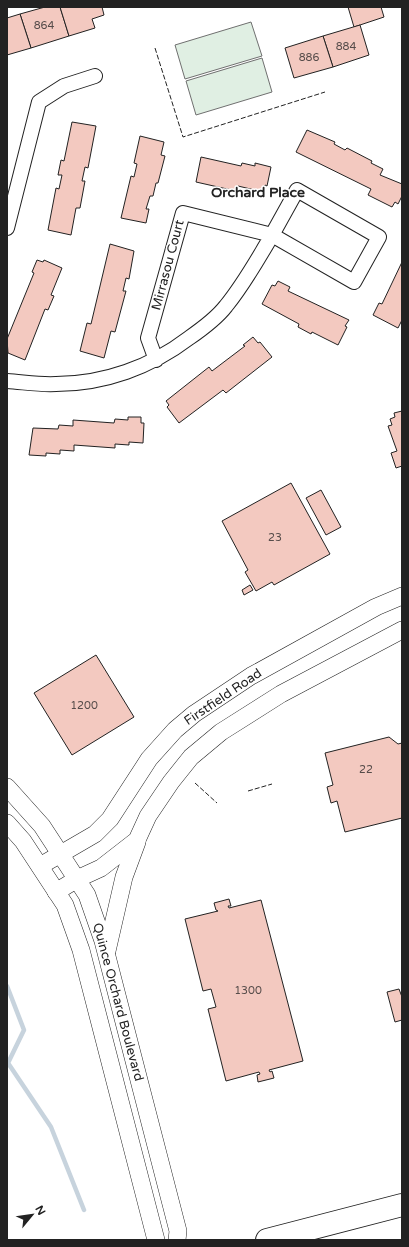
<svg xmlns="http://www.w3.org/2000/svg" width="409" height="1247" font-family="'Varela Round',sans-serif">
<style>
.green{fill:#e0efe3;stroke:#6f6f6f}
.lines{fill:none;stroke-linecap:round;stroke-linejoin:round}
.stream{stroke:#c7d3dd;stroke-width:4.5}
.building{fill:#f3c9c0;stroke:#222}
.minor-casing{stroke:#222;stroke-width:16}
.tertiary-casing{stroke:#222;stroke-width:18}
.primary-casing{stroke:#222;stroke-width:24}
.minor{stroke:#fff;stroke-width:14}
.tertiary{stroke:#fff;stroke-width:17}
.primary{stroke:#fff;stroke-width:22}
.fence{stroke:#222;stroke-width:1;stroke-dasharray:5 2;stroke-linecap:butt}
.labels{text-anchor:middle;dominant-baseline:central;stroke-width:3;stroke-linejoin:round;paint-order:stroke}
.number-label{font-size:11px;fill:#564c4a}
.street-label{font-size:13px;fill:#222;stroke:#fff}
.neighbourhood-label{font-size:14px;font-weight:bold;fill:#222;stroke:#fff}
</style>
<rect width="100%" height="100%" fill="#fff"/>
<g class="green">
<polygon points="251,22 262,56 185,79 175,45"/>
<polygon points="262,58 272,92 196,115 186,81"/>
</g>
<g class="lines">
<polyline class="stream" points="7,986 24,1030 8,1063 51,1127 84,1210"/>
</g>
<g class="building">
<polygon points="45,7 60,7 69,36 31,48 20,14"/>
<polygon points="60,7 102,7 104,15 92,19 95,28 69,36"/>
<polygon points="348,7 381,7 384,17 354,27"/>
<polygon points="20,14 31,48 7,55 7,18"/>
<polygon points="360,25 369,55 333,67 323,36"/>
<polygon points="323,36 333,67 294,78 285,48"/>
<polygon points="72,122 96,126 88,168 85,167 82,181 85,181 80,208 76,208 71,235 48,230 56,188 59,189 62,175 58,175 61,160 64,161"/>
<polygon points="307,130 335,142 334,144 345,150 347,148 372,161 371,163 383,169 380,175 402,184 402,196 398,204 395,202 392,207 368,195 371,189 296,152"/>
<polygon points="140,136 164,142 161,155 165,156 158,183 156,183 153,196 150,196 146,209 149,209 146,223 121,218 131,176 134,177 137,164 134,163"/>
<polygon points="201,157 241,166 242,163 255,166 255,163 271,167 267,186 265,185 263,192 238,186 236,191 196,182"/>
<polygon points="110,244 134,251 129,279 126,278 123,291 126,291 115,332 111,331 104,358 80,351 87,323 91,324"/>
<polygon points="37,260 43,262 44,260 62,268 51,295 54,296 48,310 45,309 25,360 8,353 7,339 34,273 32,272"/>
<polygon points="402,262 402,320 398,328 373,315 379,303 382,304"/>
<polygon points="278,281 290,287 288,291 349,320 345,326 347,327 338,345 312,332 311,334 298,327 299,324 262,304 272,285 275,286"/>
<polygon points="253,337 258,343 260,342 272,357 226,393 223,390 179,423 167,407 169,405 166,401 209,367 212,371 245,346 243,345"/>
<polygon points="402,411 402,466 396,468 391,453 397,451 388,426 392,425 390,419 395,417 394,413"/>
<polygon points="128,417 141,417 141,423 144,423 143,443 129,442 129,445 115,444 115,448 74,445 74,451 60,450 60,454 46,453 46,456 29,455 33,428 58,429 59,425 73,426 73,420 114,423 115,419 128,420"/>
<polygon points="291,483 330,554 274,585 272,582 256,591 245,572 248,570 222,521"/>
<polygon points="321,490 341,527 326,535 306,498"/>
<polygon points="250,585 253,590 244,595 242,590"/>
<polygon points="96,655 134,717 72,755 34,693"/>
<polygon points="389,737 398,744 402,743 402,818 345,832 337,801 331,803 327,787 333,785 325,753"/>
<polygon points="229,899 231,906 228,906 229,908 261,900 303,1061 269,1070 270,1072 272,1071 274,1078 258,1082 257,1075 260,1074 259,1072 226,1081 208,1009 216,1007 211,989 203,991 185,919 218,911 216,910 214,903"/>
<polygon points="399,989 402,997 402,1020 395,1022 387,992"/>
</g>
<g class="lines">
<defs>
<g id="minor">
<polygon points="297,190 379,237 354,282 272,235"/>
<polyline points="7,228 39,102 64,86 95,76"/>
<path d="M7,381C23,382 40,385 56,384C104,384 151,367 189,338C202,329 216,319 226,306C244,284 258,259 272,235L183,213L148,338L156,360"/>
</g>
<g id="tertiary">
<polyline points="7,787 42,826 87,895 103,941 178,1231 177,1240"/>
<polyline points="7,823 23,841 65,905 81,950 156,1240"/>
<polyline points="40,866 95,834 110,819 149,759 175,730 194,714 251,676 376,607 402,596"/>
<polyline points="56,892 77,879 101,868 137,840 148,816 171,782 191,757 221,732 281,694 402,630"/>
<polyline points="107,951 124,877 137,842"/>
</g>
<polyline id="primary" points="267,1240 402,1205"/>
</defs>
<use href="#minor" class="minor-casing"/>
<use href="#tertiary" class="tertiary-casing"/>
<use href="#primary" class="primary-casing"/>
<use href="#minor" class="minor"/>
<use href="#tertiary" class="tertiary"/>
<use href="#primary" class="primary"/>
<g class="fence">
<polyline points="155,48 183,137 325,92"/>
<polyline points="195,783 217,803"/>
<polyline points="248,791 272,784"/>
<polyline points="401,1240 402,1240"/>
</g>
</g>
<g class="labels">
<g class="number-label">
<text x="44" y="25">864</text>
<text x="346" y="46">884</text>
<text x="309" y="57">886</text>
<text x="275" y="537">23</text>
<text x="84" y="705">1200</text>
<text x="366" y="769">22</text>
<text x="248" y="990">1300</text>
</g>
<g class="street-label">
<text transform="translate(168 265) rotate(-75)">Mirrasou Court</text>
<text transform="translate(223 697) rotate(-34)">Firstfield Road</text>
<text transform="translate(118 1002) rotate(75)">Quince Orchard Boulevard</text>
</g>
<g class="neighbourhood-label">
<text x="258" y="192">Orchard Place</text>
</g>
</g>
<rect width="409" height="1247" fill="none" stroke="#222222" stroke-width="16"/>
<g transform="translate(32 1215) rotate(61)" stroke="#ffffff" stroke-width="3" paint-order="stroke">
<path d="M0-3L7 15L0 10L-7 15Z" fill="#222222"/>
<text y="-6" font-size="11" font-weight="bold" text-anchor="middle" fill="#222222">N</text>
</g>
</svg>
